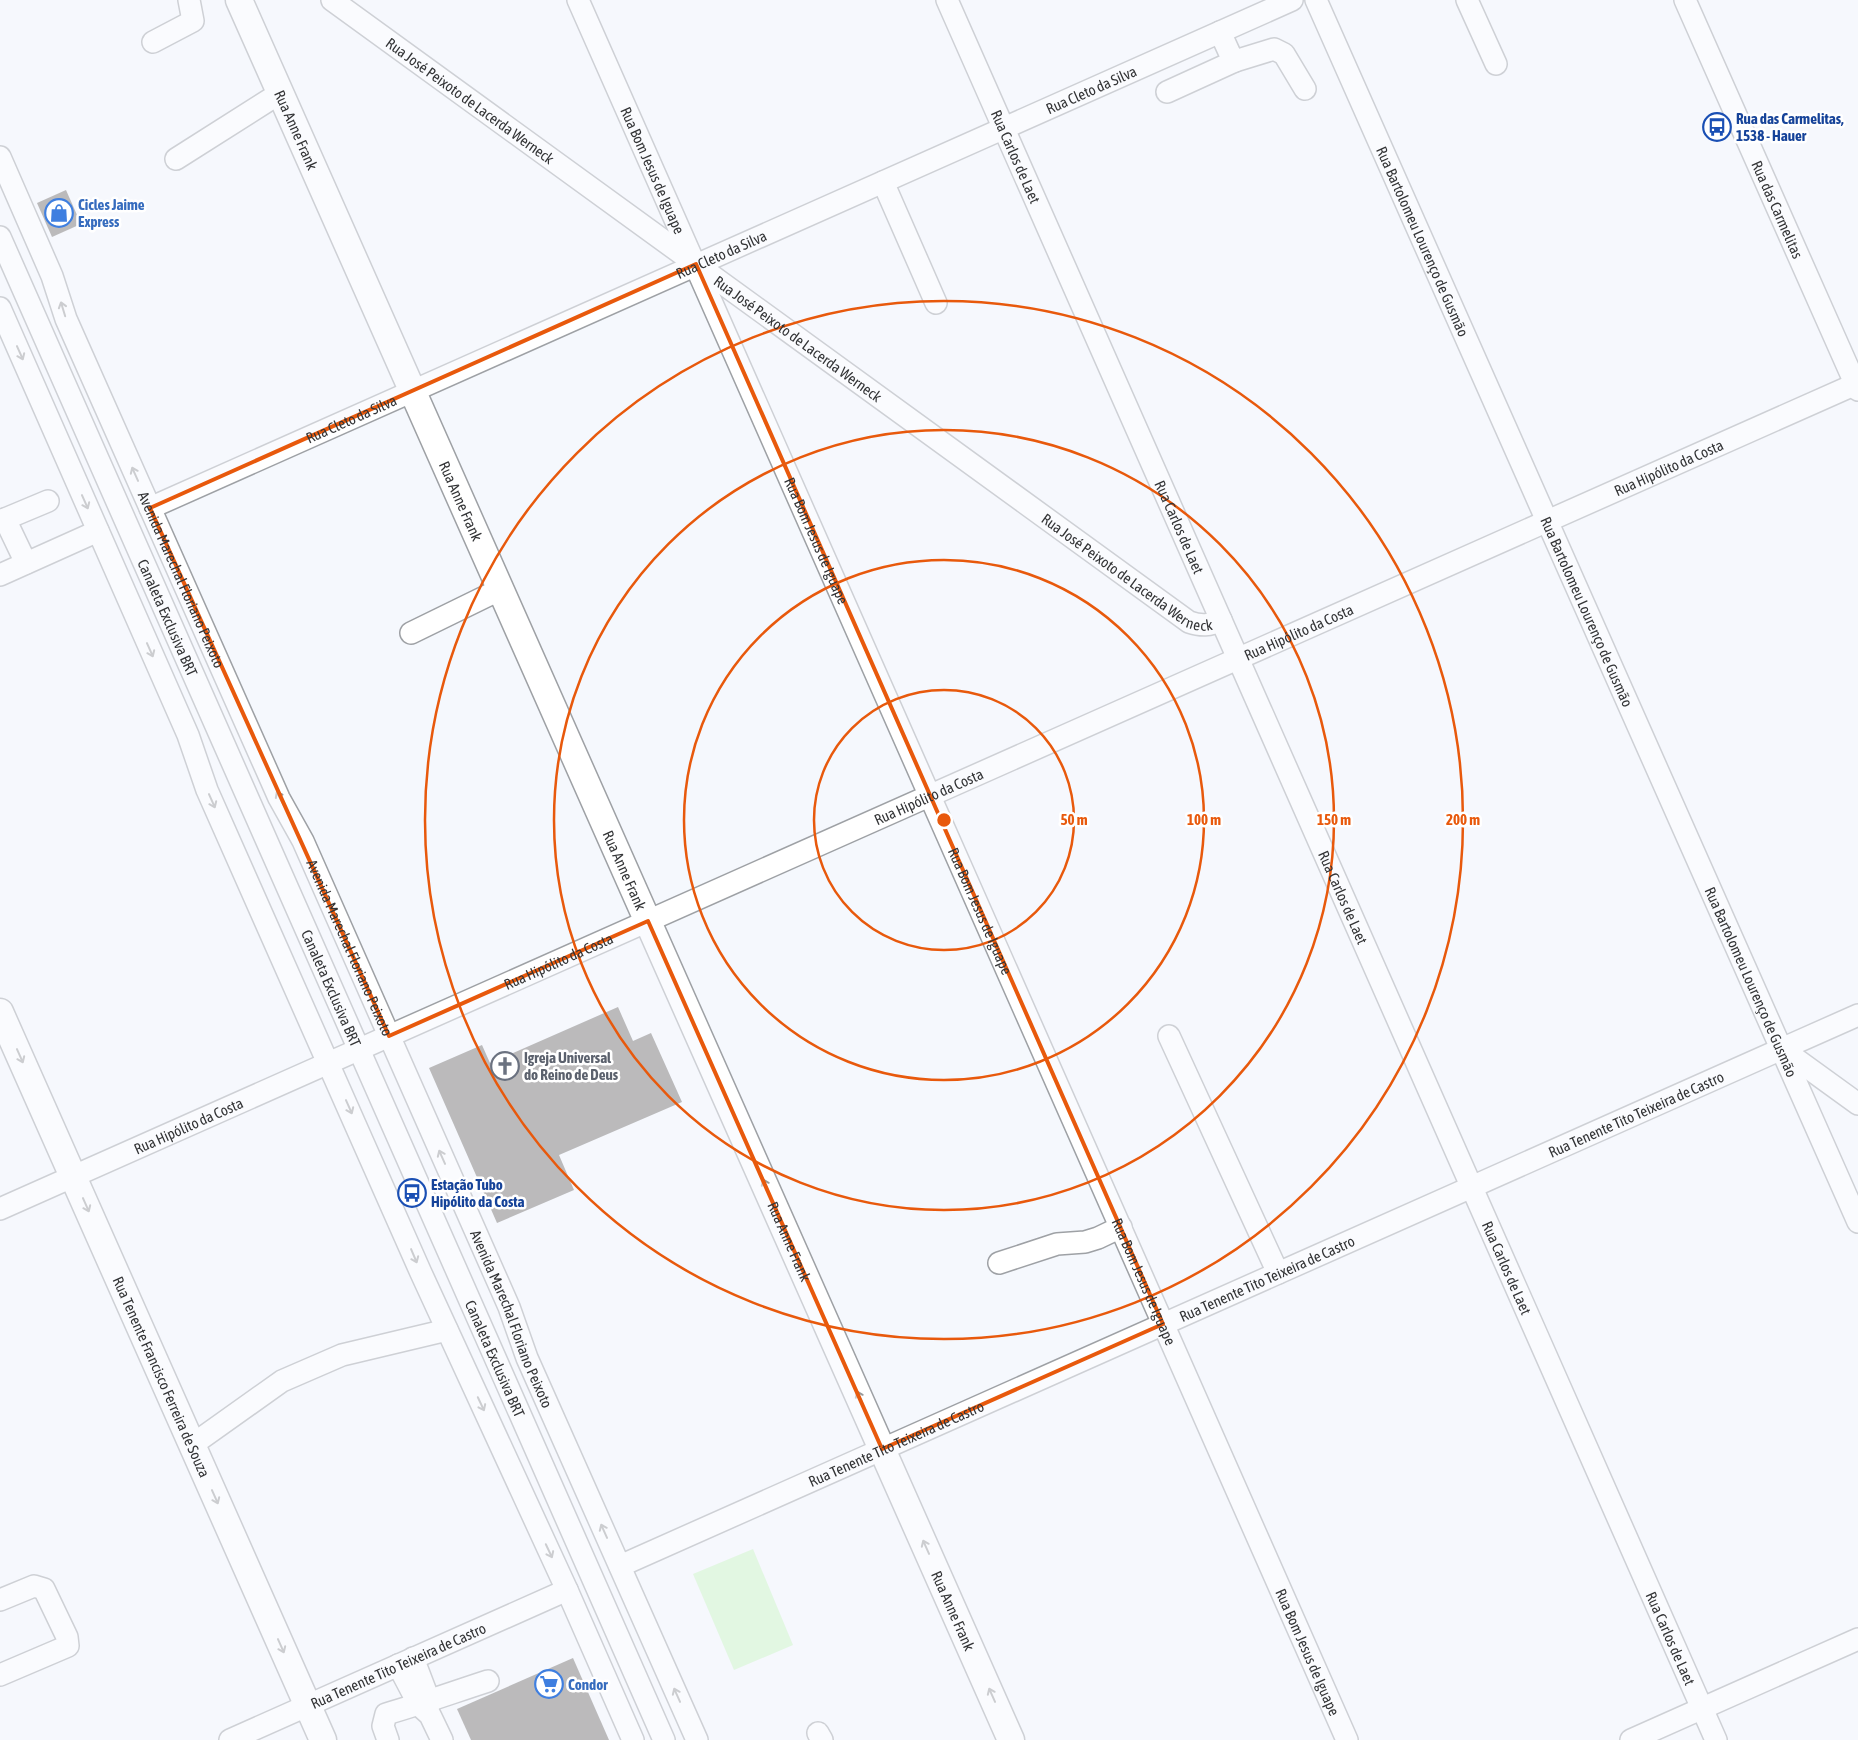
<svg xmlns="http://www.w3.org/2000/svg" width="1858" height="1740" font-family="'Asap Condensed',sans-serif">
<style>
.green{fill:#cbf5c1}
.building{fill:#73706c}
.lines{fill:none;stroke-linecap:round;stroke-linejoin:round}
.minor-casing{stroke:#9ea1a5;stroke-width:24}
.major-casing{stroke:#9ea1a5;stroke-width:29}
.minor{stroke:#fff;stroke-width:21}
.major{stroke:#fff;stroke-width:26}
.oneway{stroke:#999a9a}
.marked{fill:none;stroke:#e8590c;stroke-width:4;stroke-linejoin:round}
.ring{fill:none;stroke:#e8590c;stroke-width:2.5}
.labels{text-anchor:middle;dominant-baseline:central;stroke-width:5;stroke-linejoin:round;paint-order:stroke}
.street-label{font-size:15px;fill:#333436;stroke:#fff}
.transit-label{font-size:15px;font-weight:bold;fill:#164399;stroke:#fff;text-anchor:start}
.shop-label{font-size:15px;font-weight:bold;fill:#366cbe;stroke:#fff;text-anchor:start}
.worship-label{font-size:15px;font-weight:bold;fill:#5b616d;stroke:#fff;text-anchor:start}
.centre{fill:#e8590c;stroke:#fff;stroke-width:2.5}
.ring-label{font-size:15px;text-anchor:middle;font-weight:bold;fill:#e8590c;stroke:#fff;stroke-width:5;stroke-linejoin:round;paint-order:stroke}
</style>
<rect width="100%" height="100%" fill="#f5f8fd"/>
<polygon class="green" points="753,1549 793,1645 734,1670 693,1574"/>
<g class="building">
<polygon points="66,190 81,224 52,237 37,203"/>
<polygon points="618,1007 633,1041 651,1033 682,1102 559,1155 574,1190 497,1223 429,1068 482,1045 490,1063"/>
<polygon points="573,1658 609,1740 471,1740 457,1709"/>
</g>
<g class="lines">
<defs>
<g id="minor">
<path id="s1" d="M332,0L1189,622C1201,626 1210,626 1221,620"/>
<path id="s2" d="M578,0L1347,1740"/>
<path id="s3" d="M947,0L1716,1740"/>
<path id="s4" d="M1316,0L1858,1222"/>
<polyline points="1467,0 1496,64"/>
<path id="s5" d="M1685,0L1858,390"/>
<polyline points="1220,32 1230,54 1235,61 1274,49 1284,54 1305,89"/>
<polyline points="153,42 193,21 189,0"/>
<polyline points="1167,92 1235,61"/>
<path id="s6" d="M0,157L52,276L66,319L279,798L303,841L509,1307L527,1358L697,1740"/>
<polyline points="176,159 280,93"/>
<polyline points="883,182 936,303"/>
<path id="s7" d="M0,237L664,1740"/>
<polyline points="0,308 188,735 207,790 421,1273 567,1590 633,1740"/>
<path id="s8" d="M150,508L1292,0"/>
<polyline points="5,519 48,501"/>
<polyline points="0,521 5,519 26,563"/>
<polyline points="0,575 98,531"/>
<polyline points="411,633 501,589"/>
<polyline points="1169,1036 1278,1273"/>
<polyline points="1782,1049 1858,1104"/>
<path id="s9" d="M0,1209L1858,383"/>
<polyline points="999,1263 1057,1244 1085,1242 1098,1238 1121,1227"/>
<polyline points="192,1445 282,1381 342,1355 447,1330"/>
<path id="s10" d="M620,1566L1858,1015"/>
<polyline points="0,1600 34,1586 44,1589 67,1637 68,1646 0,1675"/>
<polyline points="413,1658 429,1700 429,1705"/>
<polyline points="398,1665 419,1705 430,1715 442,1740"/>
<polyline points="818,1733 822,1740"/>
<path id="s11" d="M230,1740L567,1590"/>
<path d="M388,1740L383,1726L386,1714C421,1704 454,1692 488,1681"/>
<polyline points="1631,1740 1858,1639"/>
</g>
<g id="major">
<path id="s12" d="M239,0L1011,1740"/>
<path id="s13" d="M0,1012L323,1740"/>
</g>
</defs>
<use href="#minor" class="minor-casing"/>
<use href="#major" class="major-casing"/>
<use href="#minor" class="minor"/>
<use href="#major" class="major"/>
</g>
<defs><path id="oneway-shaft" d="M-6 0H5M1.5-3L5.5 0L1.5 3" fill="none" stroke-width="1.6" stroke-linecap="round" stroke-linejoin="round" transform="scale(1.25)"/></defs>
<g class="oneway">
<use href="#oneway-shaft" transform="translate(63 309) rotate(-107)"/>
<use href="#oneway-shaft" transform="translate(20 353) rotate(66)"/>
<use href="#oneway-shaft" transform="translate(135 474) rotate(-114)"/>
<use href="#oneway-shaft" transform="translate(85 502) rotate(66)"/>
<use href="#oneway-shaft" transform="translate(150 650) rotate(66)"/>
<use href="#oneway-shaft" transform="translate(280 798) rotate(-117)"/>
<use href="#oneway-shaft" transform="translate(212 801) rotate(66)"/>
<use href="#oneway-shaft" transform="translate(20 1056) rotate(66)"/>
<use href="#oneway-shaft" transform="translate(349 1107) rotate(66)"/>
<use href="#oneway-shaft" transform="translate(442 1157) rotate(-114)"/>
<use href="#oneway-shaft" transform="translate(766 1186) rotate(-114)"/>
<use href="#oneway-shaft" transform="translate(86 1205) rotate(66)"/>
<use href="#oneway-shaft" transform="translate(414 1256) rotate(67)"/>
<use href="#oneway-shaft" transform="translate(860 1398) rotate(-114)"/>
<use href="#oneway-shaft" transform="translate(481 1404) rotate(65)"/>
<use href="#oneway-shaft" transform="translate(215 1497) rotate(66)"/>
<use href="#oneway-shaft" transform="translate(604 1531) rotate(-114)"/>
<use href="#oneway-shaft" transform="translate(926 1547) rotate(-114)"/>
<use href="#oneway-shaft" transform="translate(549 1551) rotate(65)"/>
<use href="#oneway-shaft" transform="translate(281 1646) rotate(66)"/>
<use href="#oneway-shaft" transform="translate(677 1695) rotate(-114)"/>
<use href="#oneway-shaft" transform="translate(992 1695) rotate(-114)"/>
</g>
<path d="M0 0H1858V1740H0ZM696,264L1163,1324L882,1449L648,921L389,1036L150,508Z" fill="#f5f8fd" fill-opacity=".55" fill-rule="evenodd"/>
<path class="marked" d="M696,264L1163,1324L882,1449L648,921L389,1036L150,508Z"/>
<g class="ring">
<circle cx="944" cy="820" r="130"/>
<circle cx="944" cy="820" r="260"/>
<circle cx="944" cy="820" r="390"/>
<circle cx="944" cy="820" r="519"/>
</g>
<defs>
<symbol id="bus-ring" viewBox="-11 -11 22 22"><circle r="9.5" fill="#fff" stroke="#1a4fb4" stroke-width="1.5"/><path d="M-5-6H5V4H4V6H2V4H-2V6H-4V4H-5ZM-3.5-4V0h7V-4ZM-3.5 1.2v1.5H-2V1.2ZM2 1.2v1.5H3.5V1.2Z" fill="#1a4fb4"/></symbol>
<symbol id="shop-ring" viewBox="-11 -11 22 22"><circle r="9.5" fill="#fff" stroke="#3f7fe0" stroke-width="1.5"/><path d="M-5-2.5h2.3a2.7 3.5 0 0 1 5.4 0H5L5.5 6h-11ZM-1.5-2.5h3a1.5 2.3 0 0 0-3 0Z" fill="#3f7fe0"/></symbol>
<symbol id="church-ring" viewBox="-11 -11 22 22"><circle r="9.5" fill="#fff" stroke="#6b7280" stroke-width="1.5"/><path d="M-1.2-6h2.4v3.5h3.3v2.4h-3.3V6h-2.4V-.1h-3.3v-2.4h3.3Z" fill="#6b7280"/></symbol>
<symbol id="supermarket-ring" viewBox="-11 -11 22 22"><circle r="9.5" fill="#fff" stroke="#3f7fe0" stroke-width="1.5"/><path d="M-6-5.5h2.5l.6 2H6L4.5 2H-2.5L-4.4-4H-6ZM-1.5 3.2a1.3 1.3 0 1 0 .1 0ZM3 3.2a1.3 1.3 0 1 0 .1 0Z" fill="#3f7fe0"/></symbol>
</defs>
<g fill-rule="evenodd">
<use href="#bus-ring" x="1701" y="111" width="32" height="32"/>
<use href="#shop-ring" x="43" y="197" width="32" height="32"/>
<use href="#church-ring" x="489" y="1050" width="32" height="32"/>
<use href="#bus-ring" x="396" y="1177" width="32" height="32"/>
<use href="#supermarket-ring" x="533" y="1668" width="32" height="32"/>
</g>
<g class="labels">
<g class="street-label">
<text stroke="none"><textPath href="#s8" startOffset="1030">Rua Cleto da Silva</textPath></text>
<text stroke="none"><textPath href="#s1" startOffset="171">Rua José Peixoto de Lacerda Werneck</textPath></text>
<text stroke="none"><textPath href="#s12" startOffset="142">Rua Anne Frank</textPath></text>
<text stroke="none"><textPath href="#s3" startOffset="171">Rua Carlos de Laet</textPath></text>
<text stroke="none"><textPath href="#s2" startOffset="186">Rua Bom Jesus de Iguape</textPath></text>
<text stroke="none"><textPath href="#s5" startOffset="229">Rua das Carmelitas</textPath></text>
<text stroke="none"><textPath href="#s4" startOffset="264">Rua Bartolomeu Lourenço de Gusmão</textPath></text>
<text stroke="none"><textPath href="#s8" startOffset="625">Rua Cleto da Silva</textPath></text>
<text stroke="none"><textPath href="#s1" startOffset="576">Rua José Peixoto de Lacerda Werneck</textPath></text>
<text stroke="none"><textPath href="#s8" startOffset="220">Rua Cleto da Silva</textPath></text>
<text stroke="none"><textPath href="#s9" startOffset="1826">Rua Hipólito da Costa</textPath></text>
<text stroke="none"><textPath href="#s12" startOffset="548">Rua Anne Frank</textPath></text>
<text stroke="none"><textPath href="#s3" startOffset="576">Rua Carlos de Laet</textPath></text>
<text stroke="none"><textPath href="#s2" startOffset="591">Rua Bom Jesus de Iguape</textPath></text>
<text stroke="none"><textPath href="#s1" startOffset="981">Rua José Peixoto de Lacerda Werneck</textPath></text>
<text stroke="none"><textPath href="#s6" startOffset="460">Avenida Marechal Floriano Peixoto</textPath></text>
<text stroke="none"><textPath href="#s4" startOffset="669">Rua Bartolomeu Lourenço de Gusmão</textPath></text>
<text stroke="none"><textPath href="#s7" startOffset="416">Canaleta Exclusiva BRT</textPath></text>
<text stroke="none"><textPath href="#s9" startOffset="1421">Rua Hipólito da Costa</textPath></text>
<text stroke="none"><textPath href="#s9" startOffset="1016">Rua Hipólito da Costa</textPath></text>
<text stroke="none"><textPath href="#s12" startOffset="952">Rua Anne Frank</textPath></text>
<text stroke="none"><textPath href="#s3" startOffset="981">Rua Carlos de Laet</textPath></text>
<text stroke="none"><textPath href="#s2" startOffset="996">Rua Bom Jesus de Iguape</textPath></text>
<text stroke="none"><textPath href="#s6" startOffset="865">Avenida Marechal Floriano Peixoto</textPath></text>
<text stroke="none"><textPath href="#s9" startOffset="611">Rua Hipólito da Costa</textPath></text>
<text stroke="none"><textPath href="#s4" startOffset="1074">Rua Bartolomeu Lourenço de Gusmão</textPath></text>
<text stroke="none"><textPath href="#s7" startOffset="821">Canaleta Exclusiva BRT</textPath></text>
<text stroke="none"><textPath href="#s10" startOffset="1112">Rua Tenente Tito Teixeira de Castro</textPath></text>
<text stroke="none"><textPath href="#s9" startOffset="206">Rua Hipólito da Costa</textPath></text>
<text stroke="none"><textPath href="#s12" startOffset="1358">Rua Anne Frank</textPath></text>
<text stroke="none"><textPath href="#s3" startOffset="1386">Rua Carlos de Laet</textPath></text>
<text stroke="none"><textPath href="#s10" startOffset="708">Rua Tenente Tito Teixeira de Castro</textPath></text>
<text stroke="none"><textPath href="#s2" startOffset="1401">Rua Bom Jesus de Iguape</textPath></text>
<text stroke="none"><textPath href="#s6" startOffset="1270">Avenida Marechal Floriano Peixoto</textPath></text>
<text stroke="none"><textPath href="#s7" startOffset="1226">Canaleta Exclusiva BRT</textPath></text>
<text stroke="none"><textPath href="#s13" startOffset="399">Rua Tenente Francisco Ferreira de Souza</textPath></text>
<text stroke="none"><textPath href="#s10" startOffset="302">Rua Tenente Tito Teixeira de Castro</textPath></text>
<text stroke="none"><textPath href="#s12" startOffset="1762">Rua Anne Frank</textPath></text>
<text stroke="none"><textPath href="#s3" startOffset="1791">Rua Carlos de Laet</textPath></text>
<text stroke="none"><textPath href="#s2" startOffset="1806">Rua Bom Jesus de Iguape</textPath></text>
<text stroke="none"><textPath href="#s11" startOffset="184">Rua Tenente Tito Teixeira de Castro</textPath></text>
</g>
<g class="transit-label">
<text x="1736" y="118">Rua das Carmelitas,<tspan x="1736" dy="17">1538 - Hauer</tspan></text>
<text x="431" y="1184">Estação Tubo<tspan x="431" dy="17">Hipólito da Costa</tspan></text>
</g>
<g class="shop-label">
<text x="78" y="204">Cicles Jaime<tspan x="78" dy="17">Express</tspan></text>
<text x="568" y="1684">Condor</text>
</g>
<g class="worship-label">
<text x="524" y="1057">Igreja Universal<tspan x="524" dy="17">do Reino de Deus</tspan></text>
</g>
</g>
<circle cx="944" cy="820" r="8" class="centre"/>
<g class="ring-label">
<text x="1074" y="825">50 m</text>
<text x="1204" y="825">100 m</text>
<text x="1334" y="825">150 m</text>
<text x="1463" y="825">200 m</text>
</g>
</svg>
